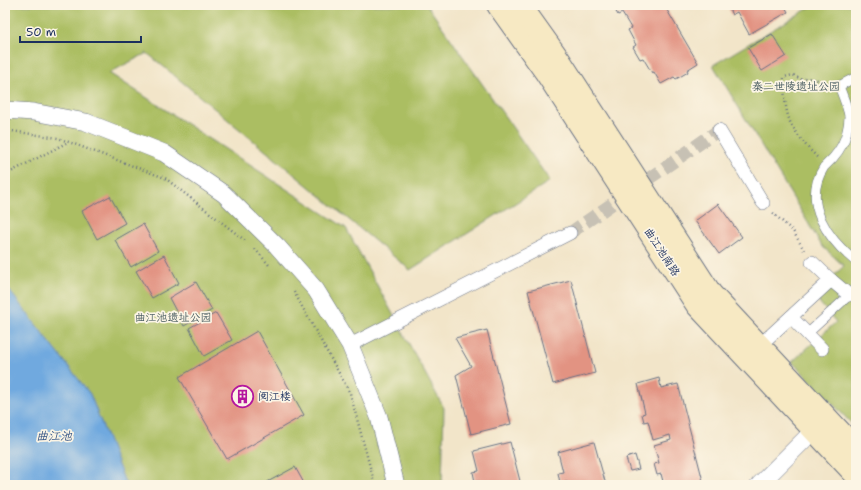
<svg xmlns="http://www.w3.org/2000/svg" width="861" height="490" font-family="'Shantell Sans','LXGW WenKai TC',sans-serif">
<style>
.green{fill:#abbe62;stroke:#637660}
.water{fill:#6fa9df;stroke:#456c9e}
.building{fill:#e29382}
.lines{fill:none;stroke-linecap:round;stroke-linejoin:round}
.pedestrian-tunnel{stroke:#c7c1b4;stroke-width:13;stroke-dasharray:13 6;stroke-linecap:butt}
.service-casing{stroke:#666f83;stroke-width:10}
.pedestrian-casing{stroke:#666f83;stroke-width:14}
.minor-casing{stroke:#666f83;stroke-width:18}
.secondary-casing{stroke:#666f83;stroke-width:24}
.path{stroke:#666f83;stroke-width:2.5;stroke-dasharray:1 3;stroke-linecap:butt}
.service{stroke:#fff;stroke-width:9}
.pedestrian{stroke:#fff;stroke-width:13}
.minor{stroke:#fff;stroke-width:17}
.secondary{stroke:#f7e9c3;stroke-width:22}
.labels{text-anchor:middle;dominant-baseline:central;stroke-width:3.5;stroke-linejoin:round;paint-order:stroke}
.park-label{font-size:11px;fill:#465a5f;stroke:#fcf5e5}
.street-label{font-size:11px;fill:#1b2f5e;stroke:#fcf5e5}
.poi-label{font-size:11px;fill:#1b2f5e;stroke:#fcf5e5;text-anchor:start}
.water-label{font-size:12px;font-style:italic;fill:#345485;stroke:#fcf5e5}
</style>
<rect width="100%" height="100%" fill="#fcf5e5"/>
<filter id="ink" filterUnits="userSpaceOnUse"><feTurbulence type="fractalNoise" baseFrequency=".025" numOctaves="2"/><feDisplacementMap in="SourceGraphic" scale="8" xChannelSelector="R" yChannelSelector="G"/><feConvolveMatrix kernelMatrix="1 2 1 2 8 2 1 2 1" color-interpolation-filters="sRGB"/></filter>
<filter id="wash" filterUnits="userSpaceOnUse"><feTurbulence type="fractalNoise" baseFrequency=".012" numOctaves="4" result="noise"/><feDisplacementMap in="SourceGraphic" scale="16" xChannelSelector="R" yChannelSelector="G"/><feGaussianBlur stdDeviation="0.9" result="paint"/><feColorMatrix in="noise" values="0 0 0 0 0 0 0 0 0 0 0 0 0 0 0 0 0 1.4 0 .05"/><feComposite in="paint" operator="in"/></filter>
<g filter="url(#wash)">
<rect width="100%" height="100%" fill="#f2e5c9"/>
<g class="green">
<polygon points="5,5 427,5 550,181 410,270 147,53 109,73 346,228 444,408 442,485 5,485"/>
<polygon points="814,5 856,5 856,428 792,362 836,322 813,295 844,266 822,246 713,65"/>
</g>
<polygon class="water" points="5,285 90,394 126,485 5,485"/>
<g id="blocks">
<g class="building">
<polygon points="612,5 664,5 698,63 687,70 688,72 676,79 674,77 661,84 654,72 652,73 643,58 640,59 633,47 636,45 628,30 631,28 622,13 618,15"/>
<polygon points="727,5 784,5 788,12 749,34 737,12 732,15"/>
<polygon points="772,34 786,56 762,71 748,48"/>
<polygon points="110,196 125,223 97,239 82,211"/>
<polygon points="718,204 742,237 719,254 695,221"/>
<polygon points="143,224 158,251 131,267 115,240"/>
<polygon points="164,255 179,283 152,298 136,271"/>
<polygon points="571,280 595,373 553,384 528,291"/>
<polygon points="196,282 212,310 184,326 169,298"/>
<polygon points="216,313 232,340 204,356 189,328"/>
<polygon points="487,330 511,424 471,434 456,375 471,366 455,338"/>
<polygon points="257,331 304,415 227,459 179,377"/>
<polygon points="659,378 661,388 678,384 704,485 664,485 661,474 657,475 654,464 659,463 654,445 671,440 670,435 653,440 648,421 644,422 642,414 645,413 638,384"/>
<polygon points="510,442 521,485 480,485 479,481 475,482 473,472 479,471 474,451"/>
<polygon points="594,442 606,485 567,485 566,481 560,483 558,473 563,472 558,452"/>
<polygon points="635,455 639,469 630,471 626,458"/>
<polygon points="295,467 305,485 262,485"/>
</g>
</g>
</g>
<g filter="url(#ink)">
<use href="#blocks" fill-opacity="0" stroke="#666f83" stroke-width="1"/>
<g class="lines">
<polyline class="pedestrian-tunnel" points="570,233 719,130"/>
<defs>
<g id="service">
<path d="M856,77L839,86C842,94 848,108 849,116C849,120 848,127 847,131C845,141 840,150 833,158C830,161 827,164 824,167C801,203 828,239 856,262"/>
<polyline points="807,334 856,289"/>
</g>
<g id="pedestrian">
<polyline points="719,130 763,203"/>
<polyline points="831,280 849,295"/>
<polyline points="791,317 822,349"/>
<polyline points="350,345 570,233"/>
<polyline points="759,346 831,280 812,262"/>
</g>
<g id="minor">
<polyline points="5,110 33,112 86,122 164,153 224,194 277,246 316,290 350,345 379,417 396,485"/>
<polyline points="759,485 814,430"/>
</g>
<g id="secondary">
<polyline points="498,5 545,71 697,305 856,475"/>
<polyline points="520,5 560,61 711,294 856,449"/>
</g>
</defs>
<use href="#service" class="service-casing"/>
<use href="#pedestrian" class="pedestrian-casing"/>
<use href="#minor" class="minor-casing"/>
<use href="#secondary" class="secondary-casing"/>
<g class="path">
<polyline points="5,130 58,138 165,178 247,242"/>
<path d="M817,157C807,147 797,136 791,124C785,111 784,92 784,77L793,75L801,79L811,78L827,83"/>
<polyline points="5,175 68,142"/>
<polyline points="773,213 793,231 804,250"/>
<polyline points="255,249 269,265"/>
<polyline points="294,292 350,393 373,478 373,485"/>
</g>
<use href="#service" class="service"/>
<use href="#pedestrian" class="pedestrian"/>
<use href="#minor" class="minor"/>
<use href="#secondary" class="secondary"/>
</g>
</g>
<defs>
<symbol id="building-ring" viewBox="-11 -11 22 22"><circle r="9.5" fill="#fcf5e5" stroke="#b5179e" stroke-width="1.5"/><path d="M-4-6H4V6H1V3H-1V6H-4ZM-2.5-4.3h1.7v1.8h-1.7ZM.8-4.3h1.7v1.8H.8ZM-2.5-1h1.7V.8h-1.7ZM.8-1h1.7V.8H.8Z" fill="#b5179e"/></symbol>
</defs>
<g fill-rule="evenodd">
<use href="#building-ring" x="230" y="384" width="25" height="25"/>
</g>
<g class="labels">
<g class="park-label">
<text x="796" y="86">秦二世陵遗址公园</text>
<text x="173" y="317">曲江池遗址公园</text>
</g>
<g class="street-label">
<text transform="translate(662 252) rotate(57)">曲江池南路</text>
</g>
<g class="poi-label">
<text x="258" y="396">阅江楼</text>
</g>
<g class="water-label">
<text x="54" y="436">曲江池</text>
</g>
</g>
<rect width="861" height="490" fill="none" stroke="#fcf5e5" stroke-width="20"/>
<path d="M20 36v6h121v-6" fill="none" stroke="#1b2f5e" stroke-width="2"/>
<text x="26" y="36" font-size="12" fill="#1b2f5e" stroke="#fcf5e5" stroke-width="3" paint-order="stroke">50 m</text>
</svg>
